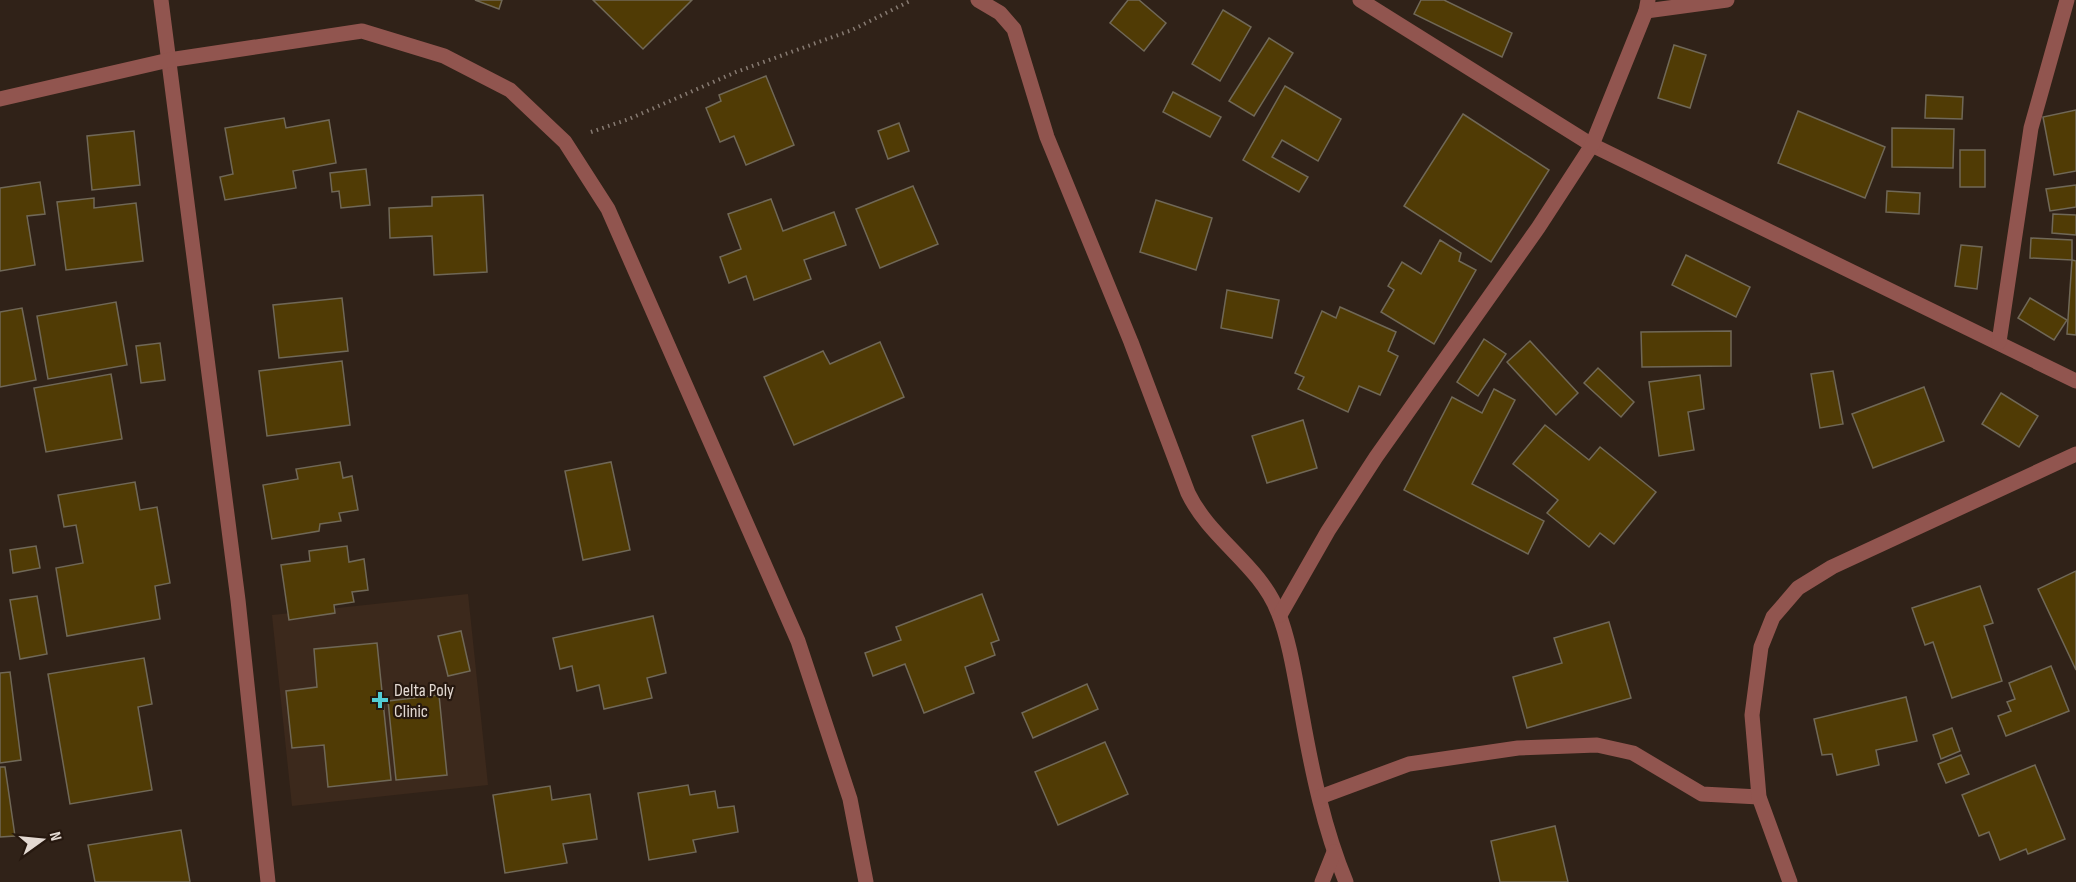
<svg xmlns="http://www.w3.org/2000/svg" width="2076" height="882" font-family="'Sofia Sans Condensed',sans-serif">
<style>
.built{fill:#3c291c}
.building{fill:#503b05;stroke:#706857;stroke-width:1.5}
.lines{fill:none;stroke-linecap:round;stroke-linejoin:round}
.path{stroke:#877b72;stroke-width:4;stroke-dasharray:1.5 4.5;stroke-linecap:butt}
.street{stroke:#91554f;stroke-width:15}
.poi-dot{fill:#52ccd5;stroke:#26180f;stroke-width:2}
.labels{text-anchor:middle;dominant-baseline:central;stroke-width:4.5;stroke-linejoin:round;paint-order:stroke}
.poi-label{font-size:18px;fill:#e3d9d2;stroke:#26180f;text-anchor:start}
</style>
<rect width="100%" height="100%" fill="#302218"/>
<polygon class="built" points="468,594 488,785 292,806 272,615"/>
<g class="building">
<polygon points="475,0 502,0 499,9"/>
<polygon points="593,0 692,0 643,49"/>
<polygon points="1128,0 1139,0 1166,23 1144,51 1110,23"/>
<polygon points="1421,0 1444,0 1512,33 1502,57 1414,14"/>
<polygon points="1223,10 1251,27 1220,81 1192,64"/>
<polygon points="1269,38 1293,53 1254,116 1229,101"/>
<polygon points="1674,45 1706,55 1690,108 1658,98"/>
<polygon points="766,76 794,145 746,165 734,136 720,142 706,108 721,101 719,95"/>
<polygon points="1285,86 1341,119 1318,161 1282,140 1272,157 1308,177 1299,192 1243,160"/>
<polygon points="1173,92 1221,117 1210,137 1163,112"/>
<polygon points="1926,95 1963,97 1962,119 1925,118"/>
<polygon points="2076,110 2076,171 2054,175 2043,117"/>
<polygon points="1798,111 1885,147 1865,198 1778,163"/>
<polygon points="1463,114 1549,170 1491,262 1404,206"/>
<polygon points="284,118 286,128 329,120 336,163 293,171 296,188 225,200 220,177 233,174 225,128"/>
<polygon points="899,123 909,151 888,159 878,131"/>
<polygon points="1892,128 1954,129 1953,168 1892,167"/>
<polygon points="134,131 140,185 92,190 87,136"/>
<rect x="1960" y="150" width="25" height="37"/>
<polygon points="366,169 370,205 341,208 339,191 332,192 330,173"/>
<polygon points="40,182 45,214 27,216 35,265 0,271 0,188"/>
<polygon points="2076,185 2076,207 2050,211 2046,189"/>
<polygon points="913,186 938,244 880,268 856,209"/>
<polygon points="1887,191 1920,193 1919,214 1886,212"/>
<polygon points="483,195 487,272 434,275 432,236 390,238 389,208 432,206 432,197"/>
<polygon points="94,198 94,208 136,203 143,261 66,270 57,202"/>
<polygon points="771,199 783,231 834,212 846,245 804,260 811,279 754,300 746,276 729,283 720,257 741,249 728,214"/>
<polygon points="1156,200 1212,218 1196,270 1140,252"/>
<polygon points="2053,214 2076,215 2076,235 2052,233"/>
<polygon points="2031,238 2072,240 2072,260 2030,258"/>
<polygon points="1440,240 1461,253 1459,261 1476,270 1434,344 1381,312 1394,290 1388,286 1402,262 1421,274"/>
<polygon points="1961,245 1982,247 1977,289 1955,286"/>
<polygon points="1686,255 1750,287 1736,317 1672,285"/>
<polygon points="2072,260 2076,261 2076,335 2067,334"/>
<polygon points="1227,290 1279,300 1272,338 1221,328"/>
<polygon points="342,298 348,351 279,358 273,305"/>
<polygon points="2030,298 2067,320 2054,340 2018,318"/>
<polygon points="116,302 127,365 48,379 37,316"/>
<polygon points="1340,307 1396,332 1388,351 1398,356 1380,395 1359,386 1348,412 1298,389 1304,377 1295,373 1322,311 1336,318"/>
<polygon points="22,308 36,380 0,387 0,312"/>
<polygon points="1731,331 1731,366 1642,367 1641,332"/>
<polygon points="1484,339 1506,354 1478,396 1457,382"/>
<polygon points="1530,341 1578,393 1556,415 1507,362"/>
<polygon points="880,342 904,397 794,445 764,377 823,351 830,364"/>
<polygon points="160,343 165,380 141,383 136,346"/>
<polygon points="342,361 350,425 267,436 259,371"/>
<polygon points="1598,368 1634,402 1621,417 1584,383"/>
<polygon points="1833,371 1843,424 1820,428 1811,374"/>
<polygon points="111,374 122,439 46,452 34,388"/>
<polygon points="1700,375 1704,409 1688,412 1694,450 1659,456 1649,382"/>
<polygon points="1924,387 1944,441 1873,468 1852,414"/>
<polygon points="1494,389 1515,400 1472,484 1544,521 1528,554 1404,490 1452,397 1482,413"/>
<polygon points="2001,393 2038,416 2019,447 1982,424"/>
<polygon points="1303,420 1317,468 1267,483 1252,436"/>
<polygon points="1545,425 1589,460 1600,447 1656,492 1614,544 1600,533 1589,547 1547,513 1558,500 1513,464"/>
<polygon points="340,462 343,478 352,476 358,510 339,513 341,521 320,524 319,531 272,539 263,485 298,479 296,469"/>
<polygon points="611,462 630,550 583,560 565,471"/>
<polygon points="135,482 140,510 157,507 170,583 155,586 160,619 67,636 56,568 83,563 76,525 64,527 58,495"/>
<polygon points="36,546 40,568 13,573 10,550"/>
<polygon points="347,546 349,562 364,559 368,590 352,592 354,602 334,605 335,613 289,620 281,565 310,561 309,551"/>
<polygon points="2076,571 2076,670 2038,589"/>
<polygon points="1980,586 1993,623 1984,626 2002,681 1952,698 1933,642 1925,645 1912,608"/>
<polygon points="982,594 999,640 991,643 995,655 965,667 974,693 924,713 905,664 873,676 865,653 901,640 896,627"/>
<polygon points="37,596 47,654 20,659 10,600"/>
<polygon points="653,616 666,673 647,678 652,698 604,709 599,685 577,691 572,666 560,669 553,638"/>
<polygon points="1609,622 1631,698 1527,728 1513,677 1562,663 1554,638"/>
<polygon points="461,631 470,671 448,676 438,636"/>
<polygon points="377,643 391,780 328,787 324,745 292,748 286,691 317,687 314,649"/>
<polygon points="144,658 152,704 138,707 152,790 70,804 48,674"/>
<polygon points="2051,666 2069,711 2006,736 1998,716 2011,711 2007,702 2015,699 2009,683"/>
<polygon points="10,672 21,760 0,763 0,673"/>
<polygon points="1087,684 1098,709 1033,738 1022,713"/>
<polygon points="439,695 447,775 396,780 388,701"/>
<polygon points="1906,697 1917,741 1876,750 1879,765 1837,775 1832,754 1822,755 1814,719"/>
<polygon points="1952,728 1960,751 1941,759 1933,735"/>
<polygon points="1105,742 1128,794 1058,825 1035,772"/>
<polygon points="1961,755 1969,774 1946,783 1938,764"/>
<polygon points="2035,765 2065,839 2028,854 2026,849 2000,860 1989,832 1979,836 1962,795"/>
<polygon points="0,767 5,767 15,836 0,837"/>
<polygon points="688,785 690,795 715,791 718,808 734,806 738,832 693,840 696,852 649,860 638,793"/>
<polygon points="550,786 552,800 590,794 597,839 563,844 567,863 505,873 493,795"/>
<polygon points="1555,826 1568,882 1500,882 1491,841"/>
<polygon points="181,830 190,882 95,882 88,845"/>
</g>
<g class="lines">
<polyline class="path" points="591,132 629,119 736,72 852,30 912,0"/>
<g class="street">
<polyline points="161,0 238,600 268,882"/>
<path d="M978,0L1000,13L1014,29L1047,137L1131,342L1188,493C1210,539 1260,565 1278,612C1290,641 1296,684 1302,715C1312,771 1324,829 1346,882"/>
<polyline points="1360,0 1592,145 2076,381"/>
<polyline points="1646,11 1727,0"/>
<polyline points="0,99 169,60 362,31 444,56 510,90 565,142 608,209 798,641 850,799 866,882"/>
<polyline points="1999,342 2031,128 2067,0"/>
<polyline points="1280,615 1328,531 1376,457 1538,228 1592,145 1646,11 1648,0"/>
<polyline points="1320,797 1409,764 1518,748 1597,745 1633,753 1702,794 1759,797"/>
<polyline points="1322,882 1334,852"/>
<polyline points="1790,882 1759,797 1752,715 1761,647 1773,617 1798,588 1832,567 2076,454"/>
</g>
</g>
<path class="poi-dot" d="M377 691h6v6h6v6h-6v6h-6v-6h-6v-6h6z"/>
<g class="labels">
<g class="poi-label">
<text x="394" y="690">Delta Poly<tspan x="394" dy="21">Clinic</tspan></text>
</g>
</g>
<g transform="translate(42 840) rotate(75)" stroke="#26180f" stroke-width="4.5" paint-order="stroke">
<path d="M0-4.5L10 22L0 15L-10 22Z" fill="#e3d9d2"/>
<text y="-9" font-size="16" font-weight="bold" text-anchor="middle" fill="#e3d9d2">N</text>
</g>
</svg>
